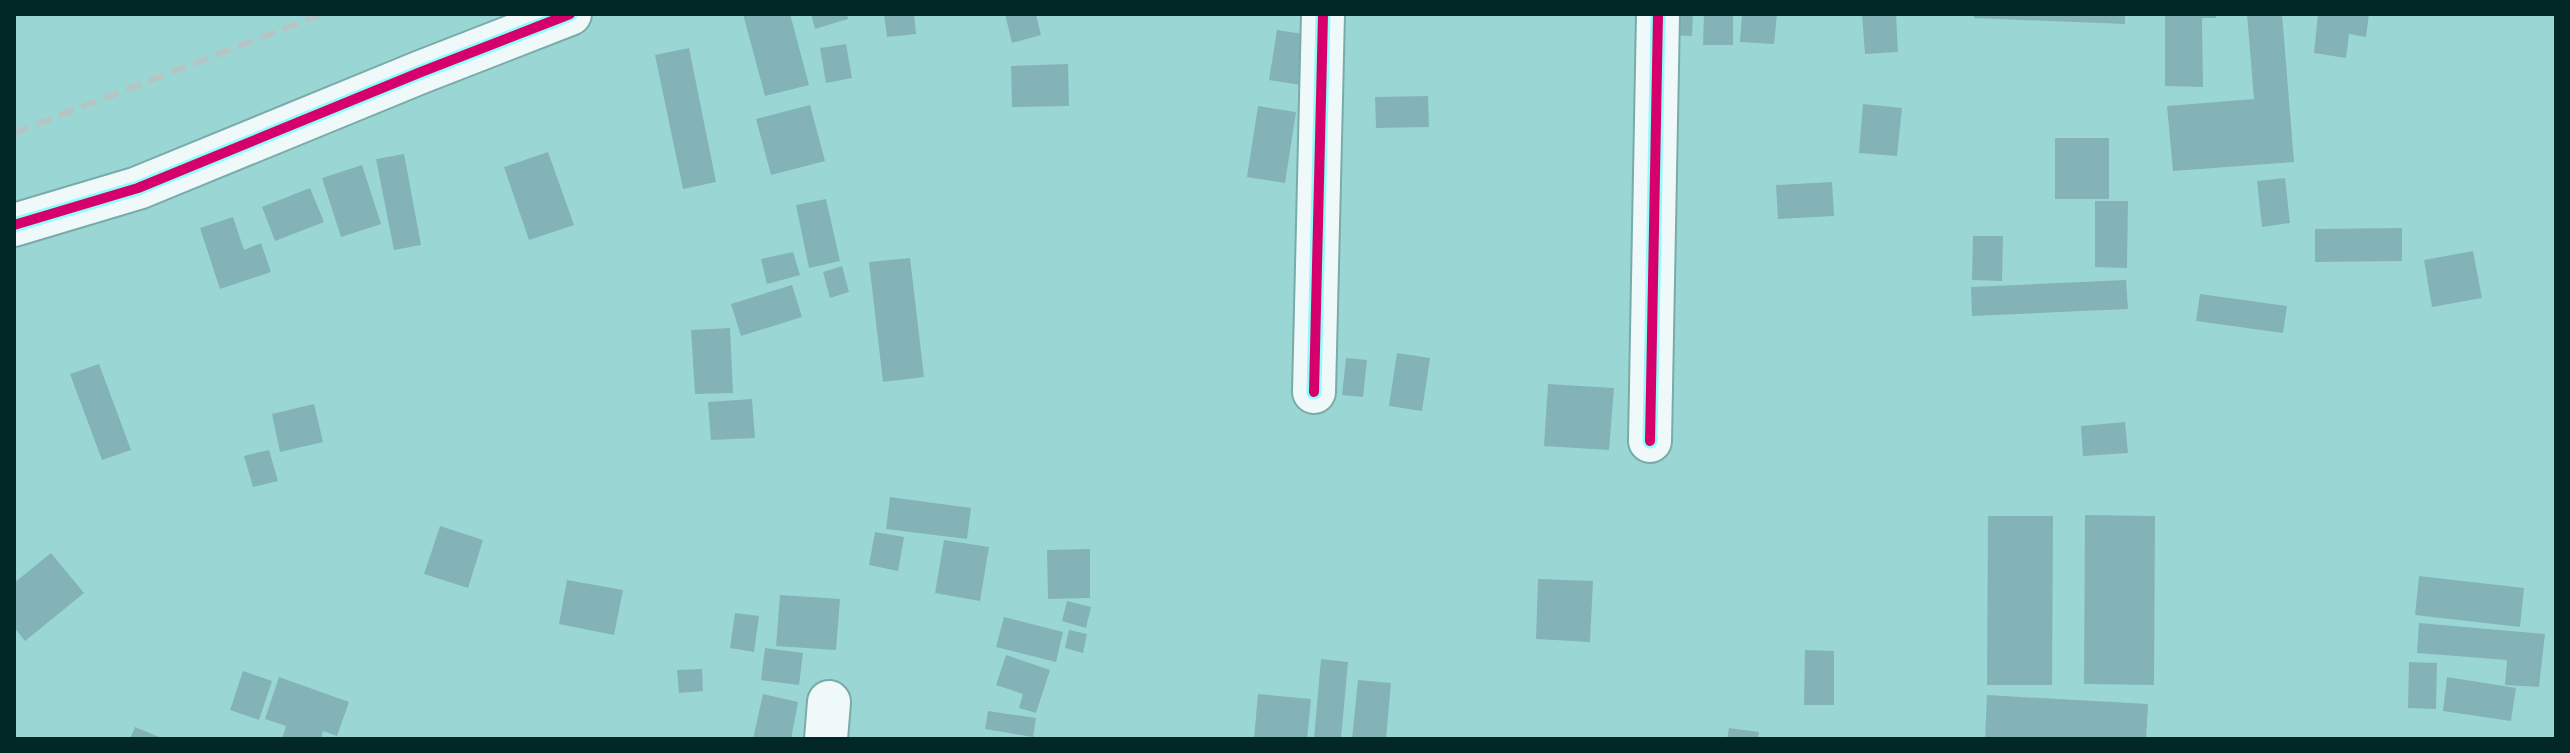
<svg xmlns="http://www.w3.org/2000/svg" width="2570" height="753" font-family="'PT Sans',sans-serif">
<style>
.building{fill:#83b3b6}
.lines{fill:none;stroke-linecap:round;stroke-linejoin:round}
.minor-casing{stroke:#78aba9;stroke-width:46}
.minor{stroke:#f0f9f9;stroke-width:42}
.rail{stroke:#b4c5c4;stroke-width:6;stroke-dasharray:16 8;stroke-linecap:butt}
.cycleway-casing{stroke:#8efef8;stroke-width:15}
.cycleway{stroke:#d6006c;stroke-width:10}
</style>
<rect width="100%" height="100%" fill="#9ad7d4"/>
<g class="building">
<polygon points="743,14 790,14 809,85 765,96"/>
<polygon points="811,14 847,14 848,19 815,29"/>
<polygon points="884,14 914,14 916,34 887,37"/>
<polygon points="1005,14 1036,14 1041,35 1012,43"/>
<polygon points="1665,14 1693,14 1692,36 1664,35"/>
<polygon points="1704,14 1733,14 1733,45 1703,45"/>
<polygon points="1742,14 1777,14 1774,44 1740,42"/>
<polygon points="1862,14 1896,14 1898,52 1865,54"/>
<polygon points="1974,14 2125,14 2125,24 1974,18"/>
<polygon points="2165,14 2216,14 2216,18 2202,18 2203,87 2165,86"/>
<polygon points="2247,14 2282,14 2294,162 2173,171 2167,106 2254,99"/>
<polygon points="2318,14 2369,14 2366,37 2349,34 2346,58 2314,53"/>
<polygon points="1277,30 1316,36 1308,86 1269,80"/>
<polygon points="846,44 852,78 826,83 820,48"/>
<polygon points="689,48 716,182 683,189 655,55"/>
<polygon points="1068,64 1069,106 1012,107 1011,66"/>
<polygon points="1428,96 1429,127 1376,128 1375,97"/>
<polygon points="1863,104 1902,108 1897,156 1859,153"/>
<polygon points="810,105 825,161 771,175 756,119"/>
<polygon points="1258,106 1296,112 1285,183 1247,177"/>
<rect x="2055" y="138" width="54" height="61"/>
<polygon points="548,152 574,225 529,240 504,167"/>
<polygon points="404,154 421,245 394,250 376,159"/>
<polygon points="362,165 381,224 341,237 322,178"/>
<polygon points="2285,178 2290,223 2262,227 2257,181"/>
<polygon points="1832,182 1834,216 1778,219 1776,185"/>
<polygon points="310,188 324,222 275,241 262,207"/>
<polygon points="826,199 840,261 809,268 796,205"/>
<polygon points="2095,201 2128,201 2127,268 2095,267"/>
<polygon points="233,217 244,250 261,243 271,272 220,289 200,228"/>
<polygon points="2402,228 2402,261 2315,262 2315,229"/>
<polygon points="1973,236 2003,236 2002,281 1972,280"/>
<polygon points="2473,251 2482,298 2432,307 2424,260"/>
<polygon points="793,252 800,275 767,284 761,259"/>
<polygon points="910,258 924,377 883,382 869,262"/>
<polygon points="842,266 849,292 830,298 823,272"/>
<polygon points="2126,280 2128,309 1972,316 1971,287"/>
<polygon points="792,285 802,317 741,336 731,304"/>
<polygon points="2200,294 2287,306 2283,333 2196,321"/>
<polygon points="730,328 733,393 695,394 691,330"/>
<polygon points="1397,353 1430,358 1422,411 1389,406"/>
<polygon points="1346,358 1367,360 1363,397 1342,395"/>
<polygon points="99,364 131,450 102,460 70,374"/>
<polygon points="1548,384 1614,388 1609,450 1544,446"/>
<polygon points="752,399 755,438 711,440 708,402"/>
<polygon points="314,404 323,442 280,452 272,414"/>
<polygon points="2125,422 2128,453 2083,456 2081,426"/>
<polygon points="269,450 278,481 253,487 244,456"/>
<polygon points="890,497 971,508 967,539 886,529"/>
<polygon points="2085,515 2155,516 2154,685 2084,684"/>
<polygon points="1988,516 2053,516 2052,685 1987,685"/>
<polygon points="440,526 483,540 468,588 424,574"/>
<polygon points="875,532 904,537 898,571 869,565"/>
<polygon points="944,540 989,547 980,601 935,593"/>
<polygon points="1090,549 1090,598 1048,599 1047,550"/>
<polygon points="51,553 84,593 25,641 14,627 14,583"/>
<polygon points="2419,576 2524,588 2520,627 2415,615"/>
<polygon points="1538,579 1593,581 1590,642 1536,639"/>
<polygon points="567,580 623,590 614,635 559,624"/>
<polygon points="780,595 840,599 836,650 776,646"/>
<polygon points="1067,601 1091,607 1086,628 1062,621"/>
<polygon points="735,613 759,616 754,652 730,648"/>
<polygon points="1004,617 1063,632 1056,662 996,647"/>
<polygon points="2419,623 2545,634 2539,687 2505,685 2507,660 2417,653"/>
<polygon points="1069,630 1087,634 1083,653 1065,648"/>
<polygon points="765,648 803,653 799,685 761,680"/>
<polygon points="1805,650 1834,651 1834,705 1804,705"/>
<polygon points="1006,655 1050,670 1036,713 1019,708 1023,694 996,685"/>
<polygon points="1321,659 1348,662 1341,739 1314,739"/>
<polygon points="2409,662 2437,663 2436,709 2408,708"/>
<polygon points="702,669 703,691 679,693 677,670"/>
<polygon points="243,671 272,681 259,720 230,710"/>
<polygon points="279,677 349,702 337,736 323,731 321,739 282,739 286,726 265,719"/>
<polygon points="2447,677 2516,688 2511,721 2443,711"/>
<polygon points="1358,680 1391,683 1386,739 1352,739"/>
<polygon points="763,694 798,702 791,739 753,739"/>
<polygon points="1258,694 1311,699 1307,739 1254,739"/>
<polygon points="1987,695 2148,704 2146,739 1985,739"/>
<polygon points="988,711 1036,718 1033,737 985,729"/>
<polygon points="135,727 164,739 130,739"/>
<polygon points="1729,728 1759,732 1758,739 1727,739"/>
</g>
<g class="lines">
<defs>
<g id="minor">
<polyline points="14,225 138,188 421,72 570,14"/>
<polyline points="1314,392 1323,14"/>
<polyline points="1650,441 1658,14"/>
<polyline points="826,739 829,702"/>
</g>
</defs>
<use href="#minor" class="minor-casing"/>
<use href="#minor" class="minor"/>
<polyline class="rail" points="14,133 322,14"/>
<defs>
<g id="cycleway">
<polyline points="14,225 138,188 421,72 570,14"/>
<polyline points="1314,392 1323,14"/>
<polyline points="1650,441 1658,14"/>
</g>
</defs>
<use href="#cycleway" class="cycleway-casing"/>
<use href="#cycleway" class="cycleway"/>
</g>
<rect width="2570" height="753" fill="none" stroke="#012826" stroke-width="32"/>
</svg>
